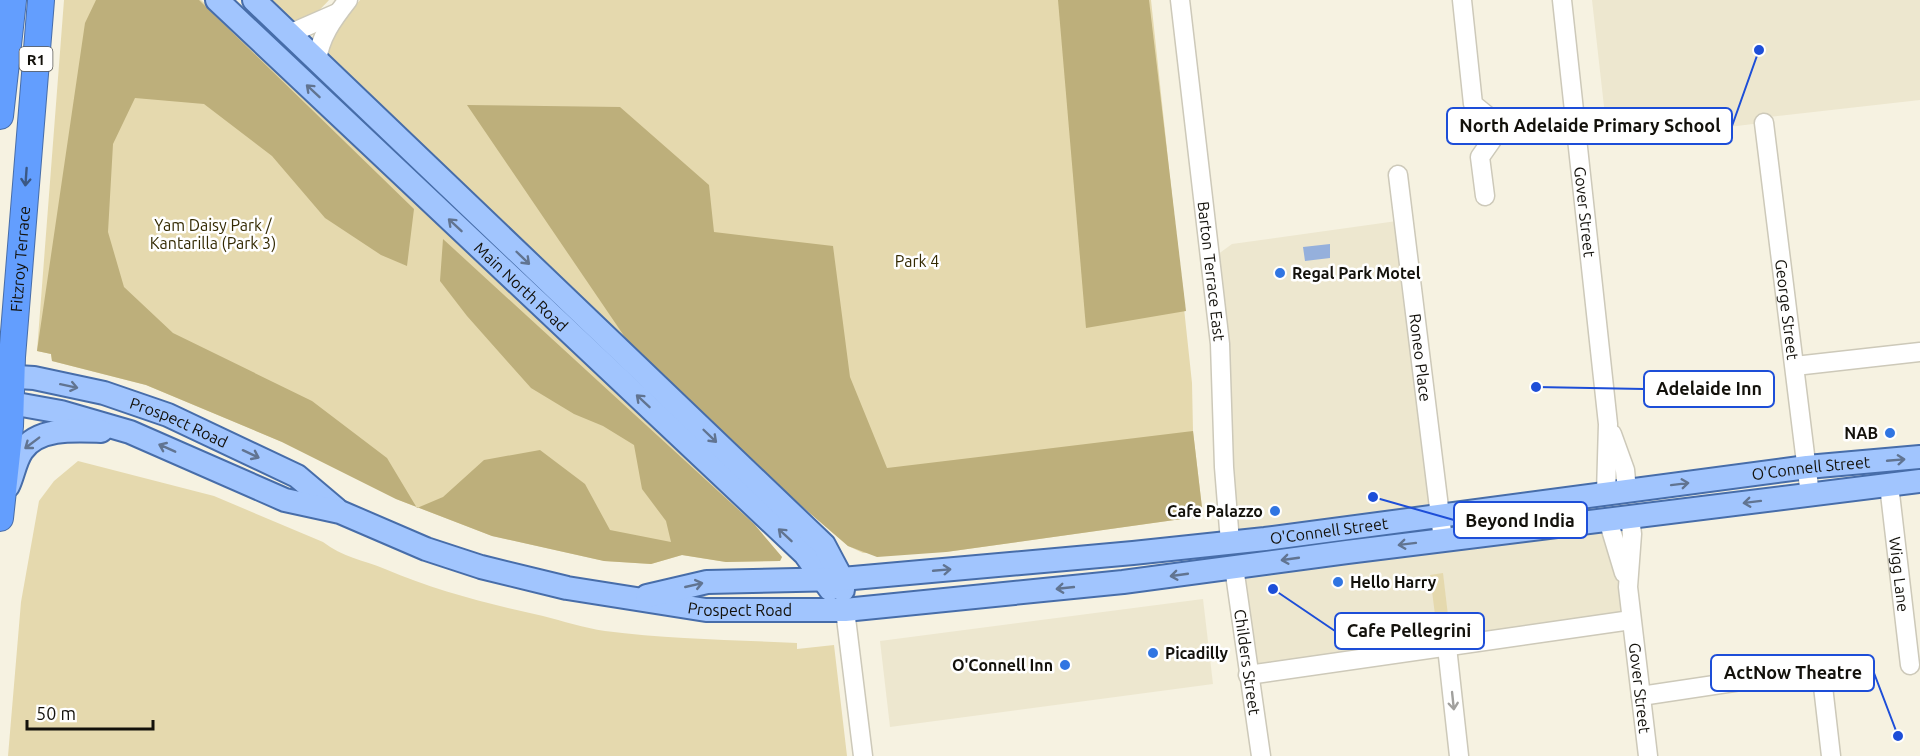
<svg xmlns="http://www.w3.org/2000/svg" width="1920" height="756" font-family="Ubuntu,sans-serif">
<style>
.built{fill:#ede7cf}
.green{fill:#e5d9ae}
.forest{fill:#bdaf7b}
.water{fill:#95b0dc}
.lines{fill:none;stroke-linecap:round;stroke-linejoin:round}
.minor-casing{stroke:#cdc9b9;stroke-width:21}
.major-casing{stroke:#476da9;stroke-width:26}
.highway-casing{stroke:#476da9;stroke-width:28}
.minor{stroke:#fff;stroke-width:18}
.major{stroke:#a1c5fe;stroke-width:22}
.highway{stroke:#639efe;stroke-width:26}
.oneway{stroke:#617491}
.oneway2{stroke:#3b5884}
.oneway3{stroke:#a1a09d}
.poi-dot{fill:#3075e2;stroke:#fff;stroke-width:2}
.labels{text-anchor:middle;dominant-baseline:central;stroke-width:5;stroke-linejoin:round;paint-order:stroke}
.shield{fill:#fff;stroke:#5a5854;stroke-width:1.5}
.shield-label{font-size:15px;font-weight:bold;fill:#13110b}
.street-label{font-size:16px;fill:#13110b;stroke:#fff}
.park-label{font-size:16px;fill:#332900;stroke:#fff}
.poi-label{font-size:16px;font-weight:bold;fill:#13110b;stroke:#fff;text-anchor:start}
.leader{fill:none;stroke:#1d4ed8;stroke-width:2}
.callout-dot{fill:#1d4ed8;stroke:#fff;stroke-width:2}
.callout{fill:#fff;stroke:#1d4ed8;stroke-width:2}
.callout-label{font-size:18px;text-anchor:middle;font-weight:bold;fill:#13110b}
</style>
<rect width="100%" height="100%" fill="#f6f2e1"/>
<g class="built">
<polygon points="1592,0 1920,0 1920,100 1761,118 1761,123 1608,142"/>
<polygon points="1404,220 1440,515 1230,542 1210,260 1232,244"/>
<polygon points="1630,517 1631,620 1248,675 1234,567"/>
<polygon points="1203,599 1213,684 890,727 880,641"/>
</g>
<g class="green">
<polygon points="64,0 201,0 439,220 754,524 782,557 780,561 726,562 682,555 651,564 604,561 492,536 396,499 282,442 146,385 52,361 51,354 37,351"/>
<path d="M261,0H329C320,10 304,27 288,22C278,19 269,7 261,0Z"/>
<polygon points="360,0 1151,0 1192,383 1193,431 1203,516 946,552 863,553 848,546 652,377 322,58 321,47"/>
<path d="M78,461L214,496L323,542C342,557 363,560 385,569C436,591 489,604 543,616C563,621 584,628 605,631C668,639 733,640 797,643V649L834,645L847,756H8L21,602L39,501L54,481Z"/>
<polygon points="1443,573 1449,624 1437,631 1430,575"/>
</g>
<g class="forest">
<polygon points="96,0 199,0 414,209 407,266 381,255 325,218 272,156 204,104 135,98 113,144 108,232 124,287 173,333 312,401 387,458 417,508 443,497 484,460 540,450 585,484 610,530 671,542 666,521 642,489 634,445 603,426 574,414 531,388 467,316 440,281 443,239 754,524 782,557 780,561 726,562 682,555 651,564 604,561 492,536 396,499 282,442 146,385 52,361 51,354 37,351 85,23"/>
<polygon points="1058,0 1149,0 1186,311 1086,328"/>
<polygon points="467,105 620,107 709,185 714,232 833,246 850,377 887,468 1193,431 1203,516 946,552 877,557 848,546 652,377"/>
</g>
<polygon class="water" points="1330,244 1330,258 1305,261 1303,247"/>
<g class="lines">
<defs>
<g id="minor">
<path id="s1" d="M1180,0L1220,344L1224,467L1230,542"/>
<polyline points="1462,0 1473,104 1501,127"/>
<path id="s2" d="M1562,0L1608,424L1606,493"/>
<polyline points="289,34 337,13"/>
<path d="M317,62C319,38 333,19 348,0"/>
<path id="s3" d="M1764,123L1810,495"/>
<path id="s4" d="M1398,175L1443,540"/>
<polyline points="1485,196 1480,157 1501,127 1575,118"/>
<polyline points="1795,366 1920,352"/>
<polyline points="1612,434 1625,470 1627,490"/>
<path id="s5" d="M1889,485L1910,665"/>
<path id="s6" d="M1630,517L1632,534L1628,587L1648,756"/>
<polyline points="1608,520 1624,573"/>
<path id="s7" d="M1234,567L1261,756"/>
<polyline points="845,610 863,756"/>
<polyline points="1447,647 1459,756"/>
<polyline points="1821,669 1831,756"/>
<polyline points="1248,675 1631,620"/>
<polyline points="1641,696 1847,665"/>
</g>
<g id="major">
<path id="s8" d="M217,0L805,554L830,589"/>
<polyline points="254,0 824,545 842,579 843,590"/>
<path id="s9" d="M0,376L34,378L104,393L168,415L297,476L336,509"/>
<path id="s10" d="M0,401L61,412L130,432L285,500L340,512L426,549L481,567L567,588L706,610H845L1123,582L1347,552L1920,481"/>
<path d="M8,486C13,476 15,461 22,451C38,427 76,430 101,431"/>
<path id="s11" d="M647,596L707,582L842,579L1133,553L1265,539L1807,467L1920,457"/>
</g>
<g id="highway">
<polyline points="0,116 13,0"/>
<path id="s12" d="M0,518L10,426L12,357L41,0"/>
</g>
</defs>
<use href="#minor" class="minor-casing"/>
<use href="#major" class="major-casing"/>
<use href="#highway" class="highway-casing"/>
<use href="#minor" class="minor"/>
<use href="#major" class="major"/>
<use href="#highway" class="highway"/>
</g>
<defs><path id="oneway-shaft" d="M-6 0H5M1.5-3L5.5 0L1.5 3" fill="none" stroke-width="1.6" stroke-linecap="round" stroke-linejoin="round" transform="scale(1.5)"/></defs>
<g class="oneway">
<use href="#oneway-shaft" transform="translate(313 91) rotate(-137)"/>
<use href="#oneway-shaft" transform="translate(455 225) rotate(-137)"/>
<use href="#oneway-shaft" transform="translate(523 258) rotate(44)"/>
<use href="#oneway-shaft" transform="translate(69 386) rotate(12)"/>
<use href="#oneway-shaft" transform="translate(643 401) rotate(-137)"/>
<use href="#oneway-shaft" transform="translate(710 436) rotate(44)"/>
<use href="#oneway-shaft" transform="translate(32 443) rotate(143)"/>
<use href="#oneway-shaft" transform="translate(167 448) rotate(-156)"/>
<use href="#oneway-shaft" transform="translate(251 454) rotate(25)"/>
<use href="#oneway-shaft" transform="translate(1896 460) rotate(-5)"/>
<use href="#oneway-shaft" transform="translate(1680 484) rotate(-7)"/>
<use href="#oneway-shaft" transform="translate(1752 502) rotate(173)"/>
<use href="#oneway-shaft" transform="translate(785 535) rotate(-137)"/>
<use href="#oneway-shaft" transform="translate(1407 544) rotate(173)"/>
<use href="#oneway-shaft" transform="translate(1290 559) rotate(172)"/>
<use href="#oneway-shaft" transform="translate(942 570) rotate(-5)"/>
<use href="#oneway-shaft" transform="translate(1179 575) rotate(172)"/>
<use href="#oneway-shaft" transform="translate(694 585) rotate(-13)"/>
<use href="#oneway-shaft" transform="translate(1065 588) rotate(174)"/>
</g>
<use class="oneway2" href="#oneway-shaft" transform="translate(26 177) rotate(94)"/>
<use class="oneway3" href="#oneway-shaft" transform="translate(1453 701) rotate(84)"/>
<g class="poi-dot">
<circle cx="1280" cy="273" r="6"/>
<circle cx="1890" cy="433" r="6"/>
<circle cx="1275" cy="511" r="6"/>
<circle cx="1338" cy="582" r="6"/>
<circle cx="1153" cy="653" r="6"/>
<circle cx="1065" cy="665" r="6"/>
</g>
<g class="labels">
<rect class="shield" x="19.5" y="47" width="33" height="24" rx="4.5"/>
<g class="shield-label">
<text x="36" y="59">R1</text>
</g>
<g class="street-label">
<text stroke="none"><textPath href="#s2" startOffset="213">Gover Street</textPath></text>
<text stroke="none"><textPath href="#s12" startOffset="260">Fitzroy Terrace</textPath></text>
<text stroke="none"><textPath href="#s1" startOffset="273">Barton Terrace East</textPath></text>
<text stroke="none"><textPath href="#s8" startOffset="418">Main North Road</textPath></text>
<text stroke="none"><textPath href="#s3" startOffset="188">George Street</textPath></text>
<text stroke="none"><textPath href="#s4" startOffset="184">Roneo Place</textPath></text>
<text stroke="none"><textPath href="#s9" startOffset="186">Prospect Road</textPath></text>
<text stroke="none"><textPath href="#s11" startOffset="1172">O'Connell Street</textPath></text>
<text stroke="none"><textPath href="#s11" startOffset="686">O'Connell Street</textPath></text>
<text stroke="none"><textPath href="#s5" startOffset="90">Wigg Lane</textPath></text>
<text stroke="none"><textPath href="#s10" startOffset="774">Prospect Road</textPath></text>
<text stroke="none"><textPath href="#s7" startOffset="96">Childers Street</textPath></text>
<text stroke="none"><textPath href="#s6" startOffset="172">Gover Street</textPath></text>
</g>
<g class="park-label">
<text x="213" y="225">Yam Daisy Park /<tspan x="213" dy="18">Kantarilla (Park 3)</tspan></text>
<text x="917" y="261">Park 4</text>
</g>
<g class="poi-label">
<text x="1292" y="273">Regal Park Motel</text>
<text x="1878" y="433" text-anchor="end">NAB</text>
<text x="1263" y="511" text-anchor="end">Cafe Palazzo</text>
<text x="1350" y="582">Hello Harry</text>
<text x="1165" y="653">Picadilly</text>
<text x="1053" y="665" text-anchor="end">O'Connell Inn</text>
</g>
</g>
<path class="leader" d="M1759 50L1732 126M1536 387L1644 389M1373 497L1454 520M1273 589L1335 631M1898 736L1874 673"/>
<g class="callout-dot">
<circle cx="1759" cy="50" r="6"/>
<circle cx="1536" cy="387" r="6"/>
<circle cx="1373" cy="497" r="6"/>
<circle cx="1273" cy="589" r="6"/>
<circle cx="1898" cy="736" r="6"/>
</g>
<g class="callout">
<rect x="1447" y="108" width="285" height="36" rx="6"/>
<rect x="1644" y="371" width="130" height="36" rx="6"/>
<rect x="1454" y="502" width="133" height="36" rx="6"/>
<rect x="1335" y="613" width="149" height="36" rx="6"/>
<rect x="1711" y="655" width="163" height="36" rx="6"/>
</g>
<g class="callout-label">
<text x="1590" y="132">North Adelaide Primary School</text>
<text x="1709" y="395">Adelaide Inn</text>
<text x="1520" y="527">Beyond India</text>
<text x="1409" y="637">Cafe Pellegrini</text>
<text x="1793" y="679">ActNow Theatre</text>
</g>
<path d="M27 720v9h126v-9" fill="none" stroke="#13110b" stroke-width="3"/>
<text x="36" y="720" font-size="18" fill="#13110b" stroke="#ffffff" stroke-width="4.5" paint-order="stroke">50 m</text>
</svg>
